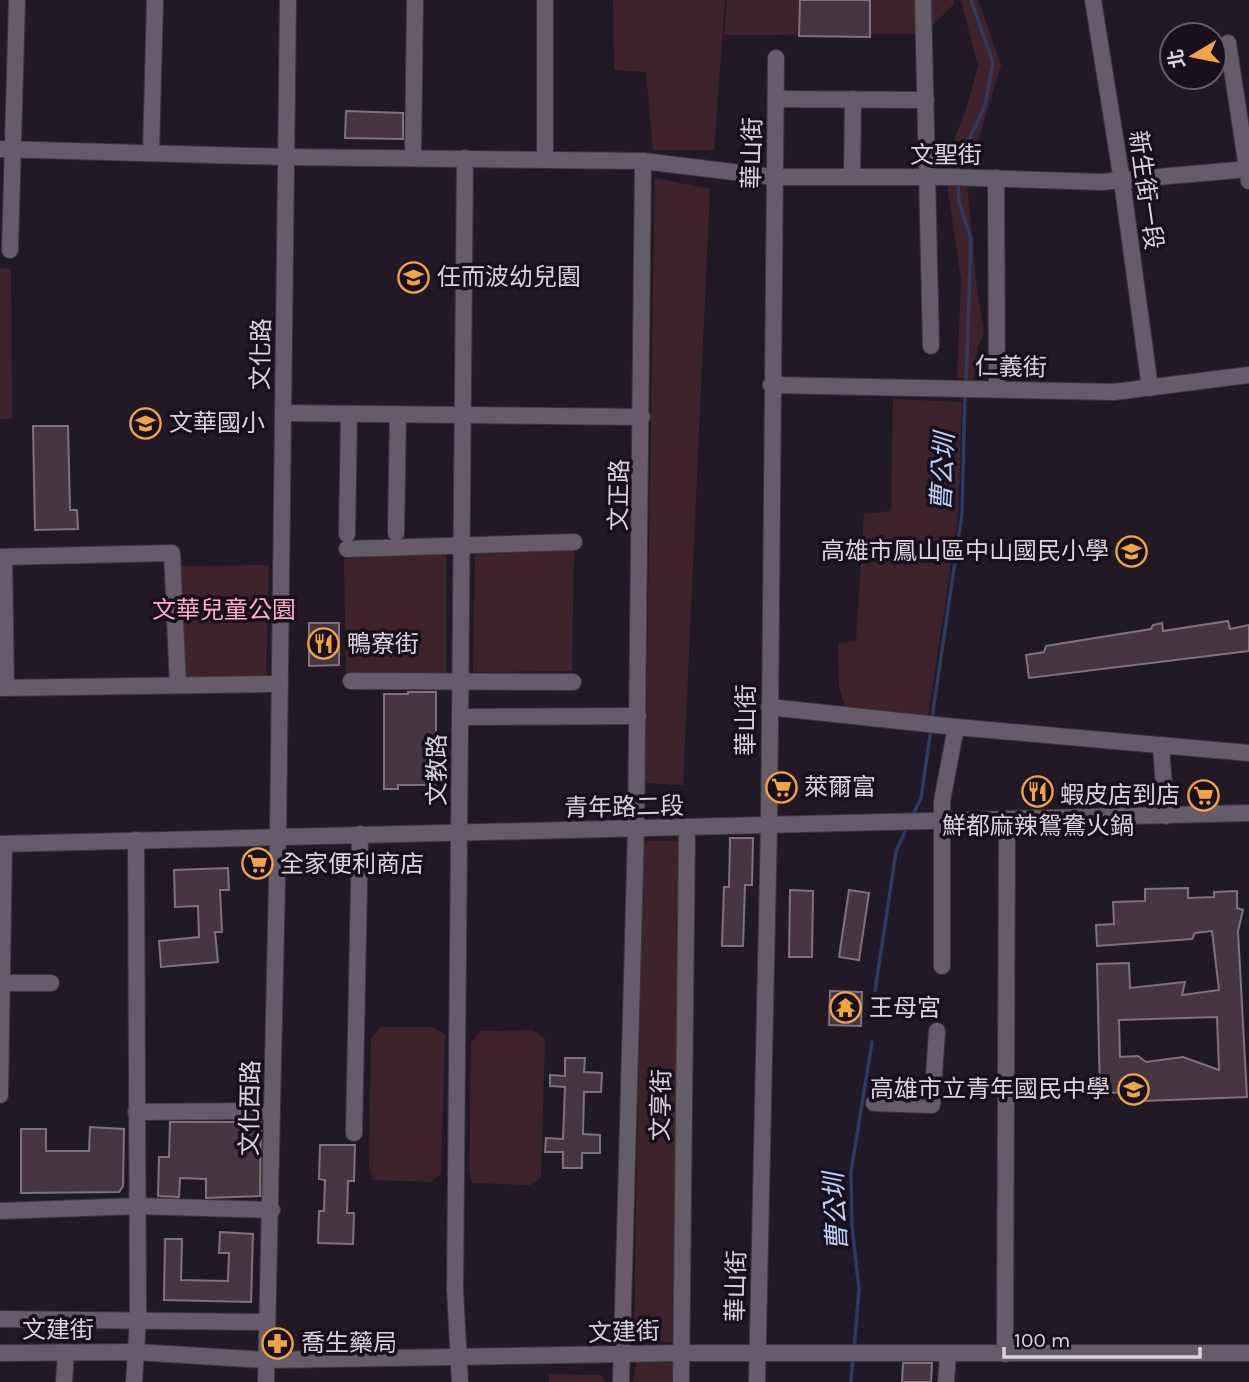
<svg xmlns="http://www.w3.org/2000/svg" width="1249" height="1382" font-family="Karla,'Noto Sans TC',sans-serif">
<style>
.green{fill:#3f232c}
.lines{fill:none;stroke-linecap:round;stroke-linejoin:round}
.stream{stroke:#2d3b60;stroke-width:3.5}
.building{fill:#453641;stroke:#82717d;stroke-width:2;fill-rule:evenodd}
.minor-casing{stroke:#3c3640;stroke-width:18}
.minor{stroke:#655b6b;stroke-width:16}
.labels{text-anchor:middle;dominant-baseline:central;stroke-width:7;stroke-linejoin:round;paint-order:stroke}
.street-label{font-size:24px;fill:#d9d3dc;stroke:#18101d}
.poi-label{font-size:24px;fill:#d9d3dc;stroke:#18101d;text-anchor:start}
.park-label{font-size:24px;fill:#fdadc6;stroke:#18101d}
.water-label{font-size:26px;font-style:italic;fill:#bfd0f7;stroke:#18101d}
</style>
<rect width="100%" height="100%" fill="#221926"/>
<g class="green">
<polygon points="613,0 725,0 714,150 653,150 646,72 614,70"/>
<polygon points="727,0 953,0 954,4 924,34 724,35"/>
<polygon points="961,0 978,0 1001,65 970,167 947,159 967,106 978,66"/>
<polygon points="655,178 710,189 683,785 645,783"/>
<polygon points="947,184 967,184 977,290 984,333 977,349 974,380 957,378 961,280"/>
<polygon points="0,268 11,269 12,419 0,419"/>
<polygon points="893,399 962,402 958,519 928,717 845,708 839,686 838,643 856,641 864,514 891,511"/>
<polygon points="574,550 572,671 473,672 475,555"/>
<polygon points="446,553 446,676 346,675 344,559"/>
<polygon points="269,565 266,681 182,682 177,566"/>
<polygon points="648,841 677,841 681,849 676,1336 673,1342 637,1341 634,1336 642,848"/>
<polygon points="381,1027 433,1027 445,1035 441,1174 430,1182 372,1180 369,1166 371,1038"/>
<polygon points="533,1030 545,1039 541,1178 530,1185 472,1183 469,1170 471,1042 481,1031"/>
<polygon points="672,1362 675,1367 675,1382 633,1382 636,1363"/>
<polygon points="549,1374 600,1375 606,1382 549,1382"/>
</g>
<g class="lines">
<g class="stream">
<polyline points="958,173 958,163 985,106 993,63 971,0"/>
<polyline points="958,181 959,203 971,238 966,384"/>
<polyline points="932,718 962,514 965,392"/>
<polyline points="912,817 921,798 931,729"/>
<polyline points="875,991 896,852 907,827"/>
<polyline points="854,1349 859,1289 852,1226 851,1172 872,1042"/>
<polyline points="851,1382 853,1357"/>
</g>
</g>
<g class="building">
<polygon points="800,0 870,0 870,37 799,36"/>
<polygon points="346,111 403,113 403,139 345,138"/>
<polygon points="33,426 68,426 70,510 77,510 78,529 35,530"/>
<polygon points="1228,621 1230,629 1249,625 1249,651 1029,678 1026,655 1044,652 1046,646 1151,629 1153,625 1162,623 1163,631"/>
<polygon points="309,623 339,623 339,665 309,666"/>
<polygon points="408,692 436,692 436,785 398,785 398,789 384,789 384,694 408,694"/>
<polygon points="730,838 753,838 752,885 745,885 743,946 722,946 724,887 729,887"/>
<polygon points="228,868 229,890 220,890 222,932 215,932 218,962 161,967 159,941 199,937 198,906 175,907 174,870"/>
<path d="M1188,888V898L1214,897V892L1237,891V908L1243,910L1238,931L1247,1097L1143,1101L1138,1092L1100,1093L1097,964L1129,963L1130,988L1185,982L1182,995L1219,990L1212,931L1195,933L1192,939L1097,946L1096,925L1114,924L1113,902L1145,901V889ZM1217,1017L1219,1070L1183,1057L1146,1062L1138,1056L1120,1057L1119,1020Z"/>
<polygon points="790,890 813,891 812,957 789,957"/>
<polygon points="849,890 869,893 859,960 839,957"/>
<polygon points="830,991 862,992 861,1026 829,1025"/>
<polygon points="565,1058 585,1058 584,1072 602,1073 601,1092 584,1092 583,1134 600,1135 600,1153 582,1153 582,1168 563,1168 563,1152 545,1152 546,1138 563,1139 565,1087 550,1086 550,1075 565,1076"/>
<polygon points="170,1122 261,1122 260,1196 206,1198 206,1179 180,1178 179,1197 158,1196 159,1157 169,1157"/>
<polygon points="90,1127 124,1129 123,1186 119,1192 21,1193 21,1129 46,1129 46,1151 89,1151"/>
<polygon points="320,1145 355,1145 354,1181 348,1181 347,1213 354,1213 353,1244 318,1243 319,1211 324,1211 325,1180 319,1179"/>
<polygon points="220,1232 253,1234 251,1302 164,1300 165,1239 182,1239 181,1280 228,1281 229,1253 219,1253"/>
<polygon points="903,1363 932,1363 931,1382 902,1382"/>
</g>
<g class="lines">
<defs>
<g id="minor">
<polyline points="545,0 545,159"/>
<polyline points="923,0 931,346"/>
<polyline points="1093,0 1122,181 1150,388"/>
<polyline points="1228,43 1249,181"/>
<polyline points="776,99 926,100"/>
<polyline points="0,149 286,157 643,161 774,177 950,177 1101,182 1249,169"/>
<polyline points="151,151 155,0"/>
<polyline points="413,158 415,0"/>
<polyline points="852,177 853,99"/>
<polyline points="996,178 997,389"/>
<polyline points="10,250 17,0"/>
<polyline points="771,385 1114,392 1249,375"/>
<polyline points="283,413 642,417"/>
<polyline points="396,533 398,414"/>
<polyline points="347,534 349,414"/>
<polyline points="347,549 574,542"/>
<polyline points="0,557 172,553 178,685"/>
<polyline points="4,557 6,688"/>
<polyline points="351,681 573,682"/>
<polyline points="0,688 280,684"/>
<polyline points="769,707 956,727 1249,753"/>
<polyline points="460,717 638,716"/>
<polyline points="1161,745 1166,816"/>
<polyline points="0,844 1249,813"/>
<polyline points="942,966 942,801 956,727"/>
<polyline points="0,983 51,983"/>
<polyline points="0,1095 4,844"/>
<polyline points="874,1103 932,1105 937,1031"/>
<polyline points="136,1112 272,1111"/>
<polyline points="354,1133 360,834"/>
<polyline points="0,1211 138,1206 272,1210"/>
<polyline points="0,1319 267,1322"/>
<polyline points="0,1353 136,1352 266,1360 681,1353 1249,1353"/>
<polyline points="1005,1354 1007,819"/>
<polyline points="64,1382 66,1353"/>
<polyline points="134,1382 138,1319 136,840"/>
<polyline points="266,1382 278,835 288,0"/>
<polyline points="460,1382 455,1290 465,158"/>
<polyline points="621,1382 636,830 643,161"/>
<polyline points="681,1382 687,829"/>
<polyline points="757,1382 769,825 776,58"/>
<polyline points="946,1382 948,1354"/>
</g>
</defs>
<use href="#minor" class="minor-casing"/>
<use href="#minor" class="minor"/>
</g>
<defs>
<symbol id="school-ring" viewBox="-11 -11 22 22"><circle r="9.5" fill="#18101d" stroke="#f3a442" stroke-width="1.5"/><path d="M0-5L7-2L0 1L-7-2ZM-4 1L0 2.5L4 1V4Q0 6-4 4Z" fill="#f3a442"/></symbol>
<symbol id="restaurant-ring" viewBox="-11 -11 22 22"><circle r="9.5" fill="#18101d" stroke="#f3a442" stroke-width="1.5"/><path d="M-5-6h1v4h1v-4h1v4h1v-4h1v5L-1.5 .5V6h-2V.5L-5-1ZM5-6V6H3V1.5H1.5Q1.5-4 5-6Z" fill="#f3a442"/></symbol>
<symbol id="supermarket-ring" viewBox="-11 -11 22 22"><circle r="9.5" fill="#18101d" stroke="#f3a442" stroke-width="1.5"/><path d="M-6-5.5h2.5l.6 2H6L4.5 2H-2.5L-4.4-4H-6ZM-1.5 3.2a1.3 1.3 0 1 0 .1 0ZM3 3.2a1.3 1.3 0 1 0 .1 0Z" fill="#f3a442"/></symbol>
<symbol id="temple-ring" viewBox="-11 -11 22 22"><circle r="9.5" fill="#18101d" stroke="#f3a442" stroke-width="1.5"/><path d="M0-6L5-2H3V0L6.5 2.5H4V6H1.5V3h-3V6H-4V2.5H-6.5L-3 0V-2H-5Z" fill="#f3a442"/></symbol>
<symbol id="pharmacy-ring" viewBox="-11 -11 22 22"><circle r="9.5" fill="#18101d" stroke="#f3a442" stroke-width="1.5"/><path d="M-2-6h4v4h4v4h-4v4h-4v-4h-4v-4h4Z" fill="#f3a442"/></symbol>
</defs>
<g fill-rule="evenodd">
<use href="#school-ring" x="396" y="260" width="35" height="35"/>
<use href="#school-ring" x="128" y="406" width="35" height="35"/>
<use href="#school-ring" x="1114" y="534" width="35" height="35"/>
<use href="#restaurant-ring" x="306" y="626" width="35" height="35"/>
<use href="#supermarket-ring" x="764" y="770" width="35" height="35"/>
<use href="#restaurant-ring" x="1020" y="774" width="35" height="35"/>
<use href="#supermarket-ring" x="1186" y="778" width="35" height="35"/>
<use href="#supermarket-ring" x="240" y="846" width="35" height="35"/>
<use href="#temple-ring" x="828" y="990" width="35" height="35"/>
<use href="#school-ring" x="1116" y="1072" width="35" height="35"/>
<use href="#pharmacy-ring" x="260" y="1326" width="35" height="35"/>
</g>
<g class="labels">
<g class="street-label">
<text transform="translate(752 153) rotate(-89)">華山街</text>
<text x="946" y="155">文聖街</text>
<text transform="translate(1146 190) rotate(82)">新生街一段</text>
<text transform="translate(261 354) rotate(-89)">文化路</text>
<text transform="translate(1011 367) rotate(1)">仁義街</text>
<text transform="translate(619 495) rotate(-89)">文正路</text>
<text transform="translate(746 720) rotate(-90)">華山街</text>
<text transform="translate(437 770) rotate(-90)">文教路</text>
<text transform="translate(624 807) rotate(-1)">青年路二段</text>
<text transform="translate(661 1105) rotate(-89)">文享街</text>
<text transform="translate(250 1108) rotate(-89)">文化西路</text>
<text transform="translate(736 1286) rotate(-89)">華山街</text>
<text x="58" y="1330">文建街</text>
<text transform="translate(624 1332) rotate(-2)">文建街</text>
</g>
<g class="poi-label">
<text x="437" y="277">任而波幼兒園</text>
<text x="169" y="423">文華國小</text>
<text x="1109" y="551" text-anchor="end">高雄市鳳山區中山國民小學</text>
<text x="347" y="644">鴨寮街</text>
<text x="804" y="787">萊爾富</text>
<text x="1180" y="795" text-anchor="end">蝦皮店到店</text>
<text x="1038" y="826" text-anchor="middle">鮮都麻辣鴛鴦火鍋</text>
<text x="280" y="864">全家便利商店</text>
<text x="869" y="1008">王母宮</text>
<text x="1110" y="1089" text-anchor="end">高雄市立青年國民中學</text>
<text x="301" y="1343">喬生藥局</text>
</g>
<g class="park-label">
<text x="224" y="610">文華兒童公園</text>
</g>
<g class="water-label">
<text transform="translate(943 472) rotate(-87)">曹公圳</text>
<text transform="translate(836 1212) rotate(-93)">曹公圳</text>
</g>
</g>
<g transform="translate(1193 56) rotate(260)"><circle r="33" fill="#18101d" stroke="#655e69" stroke-width="2"/>
<path d="M0-5L12 26L0 18L-12 26Z" fill="#f3a442"/>
<text y="-10" font-size="19" font-weight="bold" text-anchor="middle" fill="#d9d3dc">北</text>
</g>
<path d="M1004 1347v10h196v-10" fill="none" stroke="#d9d3dc" stroke-width="3.5"/>
<text x="1014" y="1347" font-size="21" fill="#d9d3dc" stroke="#18101d" stroke-width="5" paint-order="stroke">100 m</text>
</svg>
